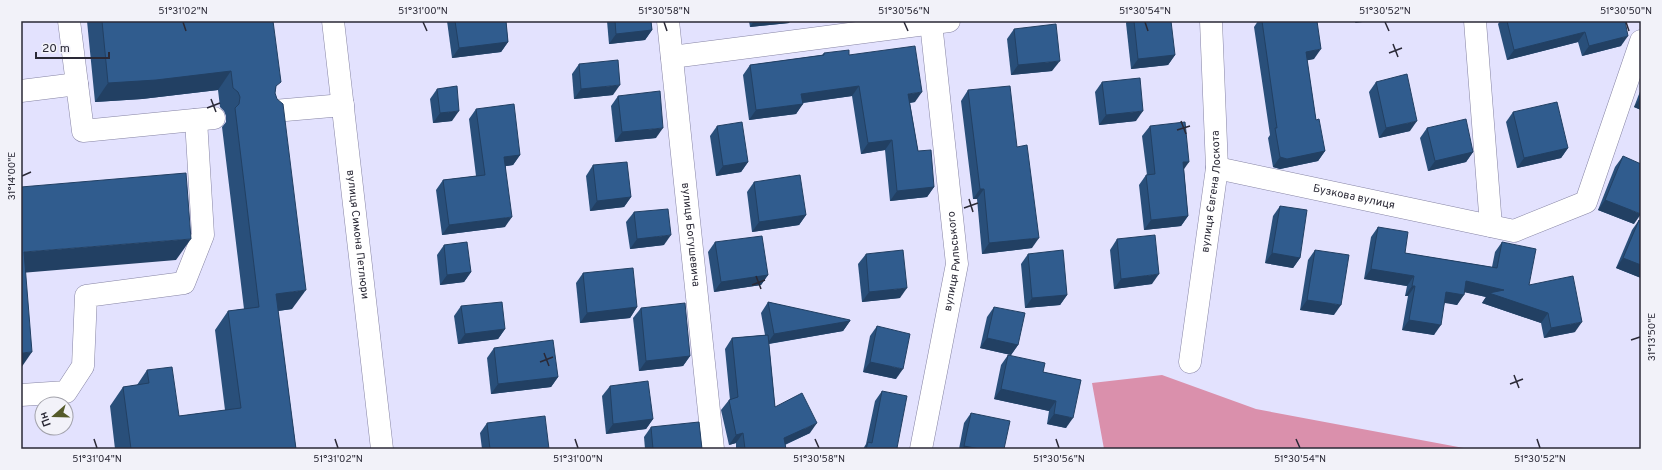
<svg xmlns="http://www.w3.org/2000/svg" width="1662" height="470" font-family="Overpass,sans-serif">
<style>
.forest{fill:#da90ac}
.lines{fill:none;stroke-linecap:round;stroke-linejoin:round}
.minor-casing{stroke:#8684a4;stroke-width:23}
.minor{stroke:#fff;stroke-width:22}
.wall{fill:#294f7a}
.shaded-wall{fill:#224063}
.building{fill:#305c8e;stroke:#224063}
.ticks{fill:none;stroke:#2a2936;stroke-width:1.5}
.labels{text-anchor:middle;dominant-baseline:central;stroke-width:4;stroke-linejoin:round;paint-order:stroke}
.street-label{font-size:11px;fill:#2a2936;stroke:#f2f2f9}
.neatline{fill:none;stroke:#2a2936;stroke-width:1.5}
.ticks-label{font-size:10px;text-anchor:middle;fill:#2a2936}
</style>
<rect width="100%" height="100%" fill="#e3e2fe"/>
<polygon class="forest" points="1162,375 1256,409 1469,449 1104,449 1092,383"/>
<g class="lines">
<defs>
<g id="minor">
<polyline points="69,21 83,131 214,118"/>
<path id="s1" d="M333,21L382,449"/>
<path id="s2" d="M668,21L713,449"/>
<polyline points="1475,21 1491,226"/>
<polyline points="672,57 949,21"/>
<polyline points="21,91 77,84"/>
<polyline points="274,111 343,105"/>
<path id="s3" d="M1217,168L1514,231L1586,202L1641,41"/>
<path id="s4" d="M1190,362L1217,168L1211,21"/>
<polyline points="21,395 66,392 83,366 86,296 184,283 203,235 196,120"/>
<path id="s5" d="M921,449L957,264L931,23"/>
</g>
</defs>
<use href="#minor" class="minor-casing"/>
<use href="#minor" class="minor"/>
</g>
<g class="wall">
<polygon points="87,21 273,21 276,88 275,93 292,309 278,311 296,449 115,449 110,406 123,387 137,385 147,370 179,416 225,410 215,330 228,311 244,309 222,127 226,122 226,116 224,111 220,107 218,90 142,99 95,102"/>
<polygon points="447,21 506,21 508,42 501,52 452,58"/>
<polygon points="607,21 651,21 652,30 645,40 609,44"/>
<polygon points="749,21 790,21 789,23 750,27"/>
<polygon points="1127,21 1134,21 1175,55 1168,65 1131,69 1126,23"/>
<polygon points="1258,21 1317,21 1314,59 1307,60 1316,120 1325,151 1318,161 1280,169 1273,167 1268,138 1270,135 1254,27"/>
<polygon points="1500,21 1625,21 1621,46 1582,56 1578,42 1507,60 1498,24"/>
<polygon points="1014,29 1052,71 1011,75 1007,39"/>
<polygon points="824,53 849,55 915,102 910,103 918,151 934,187 927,197 890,201 885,150 861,154 852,96 803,103 796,114 749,120 743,75 750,65 822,55"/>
<polygon points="579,64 613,95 574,99 572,74"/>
<polygon points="1102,82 1136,121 1099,125 1095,92"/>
<polygon points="1376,82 1410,131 1379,138 1369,92"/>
<polygon points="437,89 452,121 433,123 430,99"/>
<polygon points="1641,89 1641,110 1634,107"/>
<polygon points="968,90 1017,147 1032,248 982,254 977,199 973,199 961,101"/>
<polygon points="618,96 656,138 615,142 611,106"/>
<polygon points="476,109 520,155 513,165 506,166 505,227 442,235 436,190 443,180 476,176 469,119"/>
<polygon points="1513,112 1568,148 1561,158 1517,168 1506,122"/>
<polygon points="717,126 748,162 741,172 716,176 710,136"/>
<polygon points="1150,126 1184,170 1188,216 1181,226 1144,230 1139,185 1146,175 1147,175 1142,136"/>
<polygon points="1427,128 1473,152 1466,162 1428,171 1420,138"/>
<polygon points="1623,156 1634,224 1598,210 1615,167"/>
<polygon points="593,165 631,197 624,207 590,211 586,176"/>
<polygon points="754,182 806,215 799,225 752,232 747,192"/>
<polygon points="1280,206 1300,258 1293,268 1265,263 1273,216"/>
<polygon points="634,212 664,245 630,249 626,222"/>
<polygon points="1639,220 1641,278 1616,268 1632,230"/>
<polygon points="1378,227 1405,253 1492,267 1495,252 1502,242 1529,285 1575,332 1544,338 1541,323 1482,303 1486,297 1465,292 1457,305 1445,302 1434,335 1402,330 1408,296 1405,296 1407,286 1364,279 1371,237"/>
<polygon points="1117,239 1152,284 1114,289 1110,250"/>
<polygon points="715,242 768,275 761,285 714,292 708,252"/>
<polygon points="444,245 471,272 464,282 440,285 437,255"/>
<polygon points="1315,250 1334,315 1300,310 1308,260"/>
<polygon points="866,254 900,298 862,302 858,264"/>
<polygon points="1028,254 1067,295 1060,305 1025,308 1021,264"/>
<polygon points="583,273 637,307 630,318 580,323 576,283"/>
<polygon points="768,302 850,321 843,331 769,344 775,407 810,433 785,445 786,449 736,449 736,443 729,445 721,410 729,400 730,400 725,349 732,338 765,335 761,313"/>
<polygon points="461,306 505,329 498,339 458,344 454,316"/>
<polygon points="994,307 1018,345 1011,355 980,348 987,317"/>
<polygon points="641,308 690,356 683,366 639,371 633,318"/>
<polygon points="877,326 896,379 863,372 870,336"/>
<polygon points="494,348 558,377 551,387 491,394 487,358"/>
<polygon points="1008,355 1043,372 1081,380 1066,428 1047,424 1049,411 994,399 1001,365"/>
<polygon points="610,386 653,419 646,429 606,434 602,396"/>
<polygon points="882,391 897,448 900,449 863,449 866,444 875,401"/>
<polygon points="971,413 1004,449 959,449 964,423"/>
<polygon points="487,423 549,449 482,449 480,433"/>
<polygon points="651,427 702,449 645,449 644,437"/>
</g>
<g class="shaded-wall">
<polygon points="754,21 790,21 789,23 750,27"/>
<polygon points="1356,21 1370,21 1355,23"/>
<polygon points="652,30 645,40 609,44 616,34"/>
<polygon points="1585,32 1578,42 1507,60 1514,50"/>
<polygon points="1628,36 1621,46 1582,56 1589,46"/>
<polygon points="508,42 501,52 452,58 459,48"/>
<polygon points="1321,49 1314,59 1299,62 1306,52"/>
<polygon points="1175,55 1168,65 1131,69 1138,59"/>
<polygon points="1060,61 1052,71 1011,75 1018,65"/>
<polygon points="231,71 218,90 142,99 95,102 108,83"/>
<polygon points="620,85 613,95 574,99 581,89"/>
<polygon points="859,86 852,96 794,104 801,94"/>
<polygon points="922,92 915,102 901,104 908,94"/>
<polygon points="1641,97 1641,110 1634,107"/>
<polygon points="803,104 796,114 749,120 756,110"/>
<polygon points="459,111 452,121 433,123 440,113"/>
<polygon points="1143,111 1136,121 1099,125 1106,115"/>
<polygon points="1417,121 1410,131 1379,138 1386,128"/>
<polygon points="663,128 656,138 615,142 622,132"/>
<polygon points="892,140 885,150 861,154 868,143"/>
<polygon points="1568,148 1561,158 1517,168 1524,158"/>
<polygon points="1325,151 1318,161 1280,169 1273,167 1280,157"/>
<polygon points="1473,152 1466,162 1428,171 1435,161"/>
<polygon points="520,155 513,165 497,167 504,157"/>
<polygon points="748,162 741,172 716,176 723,166"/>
<polygon points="1183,162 1189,162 1182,172"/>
<polygon points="934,187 927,197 890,201 897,191"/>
<polygon points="980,189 984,189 977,199 973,199"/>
<polygon points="631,197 624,207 590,211 597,201"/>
<polygon points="1605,200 1641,214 1634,224 1598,210"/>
<polygon points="806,215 799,225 752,232 759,222"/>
<polygon points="1188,216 1181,226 1144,230 1151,220"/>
<polygon points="512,217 505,227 442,235 449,225"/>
<polygon points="671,235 664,245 630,249 637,239"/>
<polygon points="1039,238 1032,248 982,254 989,243"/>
<polygon points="191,239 176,260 21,273 24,252"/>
<polygon points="1272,253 1300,258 1293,268 1265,263"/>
<polygon points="1623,258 1641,265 1641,278 1616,268"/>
<polygon points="1371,269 1414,276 1407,286 1364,279"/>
<polygon points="471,272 464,282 440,285 447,275"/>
<polygon points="1159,274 1152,284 1114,289 1121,279"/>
<polygon points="768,275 761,285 714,292 721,282"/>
<polygon points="1466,281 1504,290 1548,313 1541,323 1482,303 1486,297 1459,291"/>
<polygon points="1412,286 1415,286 1408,296 1405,296"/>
<polygon points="907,288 900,298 862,302 869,292"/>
<polygon points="306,290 292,309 263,313 276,294"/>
<polygon points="1446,292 1464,295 1457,305 1439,302"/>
<polygon points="1067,295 1060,305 1025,308 1032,298"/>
<polygon points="1307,300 1341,305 1334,315 1300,310"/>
<polygon points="637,307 630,318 580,323 587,313"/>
<polygon points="1409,320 1441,325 1434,335 1402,330"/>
<polygon points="850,321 843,331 767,344 774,334"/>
<polygon points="1582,322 1575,332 1544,338 1551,328"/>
<polygon points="505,329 498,339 458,344 465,334"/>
<polygon points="987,338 1018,345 1011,355 980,348"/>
<polygon points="32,352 21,368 21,353"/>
<polygon points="690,356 683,366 639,371 646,361"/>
<polygon points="870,362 903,369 896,379 863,372"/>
<polygon points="558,377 551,387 491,394 498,384"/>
<polygon points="1001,389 1056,401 1049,411 994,399"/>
<polygon points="1054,414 1073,418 1066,428 1047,424"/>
<polygon points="653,419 646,429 606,434 613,424"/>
<polygon points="817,423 810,433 777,448 784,438"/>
<polygon points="743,433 736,443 729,445 736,435"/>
<polygon points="964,446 980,449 962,449"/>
</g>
<g class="building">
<polygon points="102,21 273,21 281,82 276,86 275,93 277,99 283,104 306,290 276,294 296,449 131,449 123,387 149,383 147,370 172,367 179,416 241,408 228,311 259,307 235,108 239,104 240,97 238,92 233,88 231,71 156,80 108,83"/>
<polygon points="455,21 506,21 508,42 459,48"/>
<polygon points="615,21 651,21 652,30 616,34"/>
<polygon points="1134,21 1171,21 1175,55 1138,59"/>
<polygon points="1262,21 1317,21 1321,49 1306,52 1316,120 1319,119 1325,151 1287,159 1280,157 1275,128 1277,128"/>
<polygon points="1507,21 1625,21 1628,36 1589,46 1585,32 1514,50"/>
<polygon points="1056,24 1060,61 1018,65 1014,29"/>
<polygon points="915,46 922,92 908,94 918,151 931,150 934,187 897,191 892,140 868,143 859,86 801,94 803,104 756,110 750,65 824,55 824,53 849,50 849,55"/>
<polygon points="618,60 620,85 581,89 579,64"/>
<polygon points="1407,74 1417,121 1386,128 1376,82"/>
<polygon points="1140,78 1143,111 1106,115 1102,82"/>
<polygon points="457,86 459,111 440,113 437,89"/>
<polygon points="1010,86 1017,147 1027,145 1039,238 989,243 984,189 980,189 968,90"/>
<polygon points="660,91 663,128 622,132 618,96"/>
<polygon points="1557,102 1568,148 1524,158 1513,112"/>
<polygon points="514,104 520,155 504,157 512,217 449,225 443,180 485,175 476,109"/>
<polygon points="1466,119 1473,152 1435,161 1427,128"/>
<polygon points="742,122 748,162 723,166 717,126"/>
<polygon points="1185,122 1189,162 1183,162 1188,216 1151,220 1146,175 1155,174 1150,126"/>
<polygon points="1623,156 1641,164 1641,214 1605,200"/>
<polygon points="627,162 631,197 597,201 593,165"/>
<polygon points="186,173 191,239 24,252 32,352 21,353 21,187"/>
<polygon points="800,175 806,215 759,222 754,182"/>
<polygon points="1280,206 1307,210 1300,258 1272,253"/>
<polygon points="668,209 671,235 637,239 634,212"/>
<polygon points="1639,220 1641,221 1641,265 1623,258"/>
<polygon points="1378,227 1408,232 1405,253 1497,268 1502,242 1536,249 1529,285 1573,276 1582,322 1551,328 1548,313 1489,293 1504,290 1466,281 1464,295 1446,292 1441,325 1409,320 1415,286 1412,286 1414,276 1371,269"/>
<polygon points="1155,235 1159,274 1121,279 1117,239"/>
<polygon points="762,236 768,275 721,282 715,242"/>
<polygon points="467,242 471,272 447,275 444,245"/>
<polygon points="903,250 907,288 869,292 866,254"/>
<polygon points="1063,250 1067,295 1032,298 1028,254"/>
<polygon points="1315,250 1349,255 1341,305 1307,300"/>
<polygon points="633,268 637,307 587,313 583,273"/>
<polygon points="502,302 505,329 465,334 461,306"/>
<polygon points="768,302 850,320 850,321 774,334"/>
<polygon points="685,303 690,356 646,361 641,308"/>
<polygon points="994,307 1025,313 1018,345 987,338"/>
<polygon points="877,326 910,334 903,369 870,362"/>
<polygon points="768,335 775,407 802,393 817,423 784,438 786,449 745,449 743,433 736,435 729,400 738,397 732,338"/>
<polygon points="553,340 558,377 498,384 494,348"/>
<polygon points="1008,355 1045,363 1043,372 1081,380 1073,418 1054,414 1056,401 1001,389"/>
<polygon points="648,381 653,419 613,424 610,386"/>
<polygon points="882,391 907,396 897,448 900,449 866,449 868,442 872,443"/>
<polygon points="971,413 1010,421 1004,449 980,449 964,446"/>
<polygon points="545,416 549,449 490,449 487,423"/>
<polygon points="699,422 702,449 653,449 651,427"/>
</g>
<path class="ticks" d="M183,22L186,31M423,22L427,31M664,22L667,31M904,22L908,31M1145,22L1148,31M1385,22L1389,31M1626,22L1629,31M1393,44L1398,57M1389,53L1402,48M211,99L216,112M207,108L220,103M1181,121L1186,134M1177,130L1190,126M22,176L31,172M969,199L973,212M964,208L978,203M756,276L761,289M752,285L765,280M1631,340L1640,337M544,353L549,366M540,362L553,357M1514,375L1519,388M1510,384L1523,379M94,439L97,448M335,439L338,448M575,439L578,448M815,439L819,448M1056,439L1059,448M1296,439L1300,448M1537,439L1540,448"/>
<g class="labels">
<g class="street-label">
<text stroke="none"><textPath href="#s4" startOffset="172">вулиця Євгена Лоскота</textPath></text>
<text stroke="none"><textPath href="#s3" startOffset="140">Бузкова вулиця</textPath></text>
<text stroke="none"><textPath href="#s1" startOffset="215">вулиця Симона Петлюри</textPath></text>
<text stroke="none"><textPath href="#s2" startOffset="215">вулиця Богушевича</textPath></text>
<text stroke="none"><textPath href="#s5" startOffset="191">вулиця Рильського</textPath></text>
</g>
</g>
<rect width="1662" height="470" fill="none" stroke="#f2f2f9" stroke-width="44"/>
<g transform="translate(54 416) rotate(250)"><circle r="19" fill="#f2f2f9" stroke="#a2a2ab"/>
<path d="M0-3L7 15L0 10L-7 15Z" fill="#545a29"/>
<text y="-6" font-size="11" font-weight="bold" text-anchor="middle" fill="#2a2936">Пн</text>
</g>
<path d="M36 52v6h73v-6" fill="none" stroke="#2a2936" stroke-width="2"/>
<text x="42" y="52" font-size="12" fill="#2a2936" stroke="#f2f2f9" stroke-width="3" paint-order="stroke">20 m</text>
<rect x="22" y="22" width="1618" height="426" class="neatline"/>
<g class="ticks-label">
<text x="183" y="14">51°31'02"N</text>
<text x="423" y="14">51°31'00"N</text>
<text x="664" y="14">51°30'58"N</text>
<text x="904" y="14">51°30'56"N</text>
<text x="1145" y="14">51°30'54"N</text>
<text x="1385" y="14">51°30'52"N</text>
<text x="1626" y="14">51°30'50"N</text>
<text transform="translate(11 176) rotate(-90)" y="4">31°14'00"E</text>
<text transform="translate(1651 337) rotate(-90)" y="4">31°13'50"E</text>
<text x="97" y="462">51°31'04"N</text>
<text x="338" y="462">51°31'02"N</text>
<text x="578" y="462">51°31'00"N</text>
<text x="819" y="462">51°30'58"N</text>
<text x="1059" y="462">51°30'56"N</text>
<text x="1300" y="462">51°30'54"N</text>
<text x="1540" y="462">51°30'52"N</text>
</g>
</svg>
